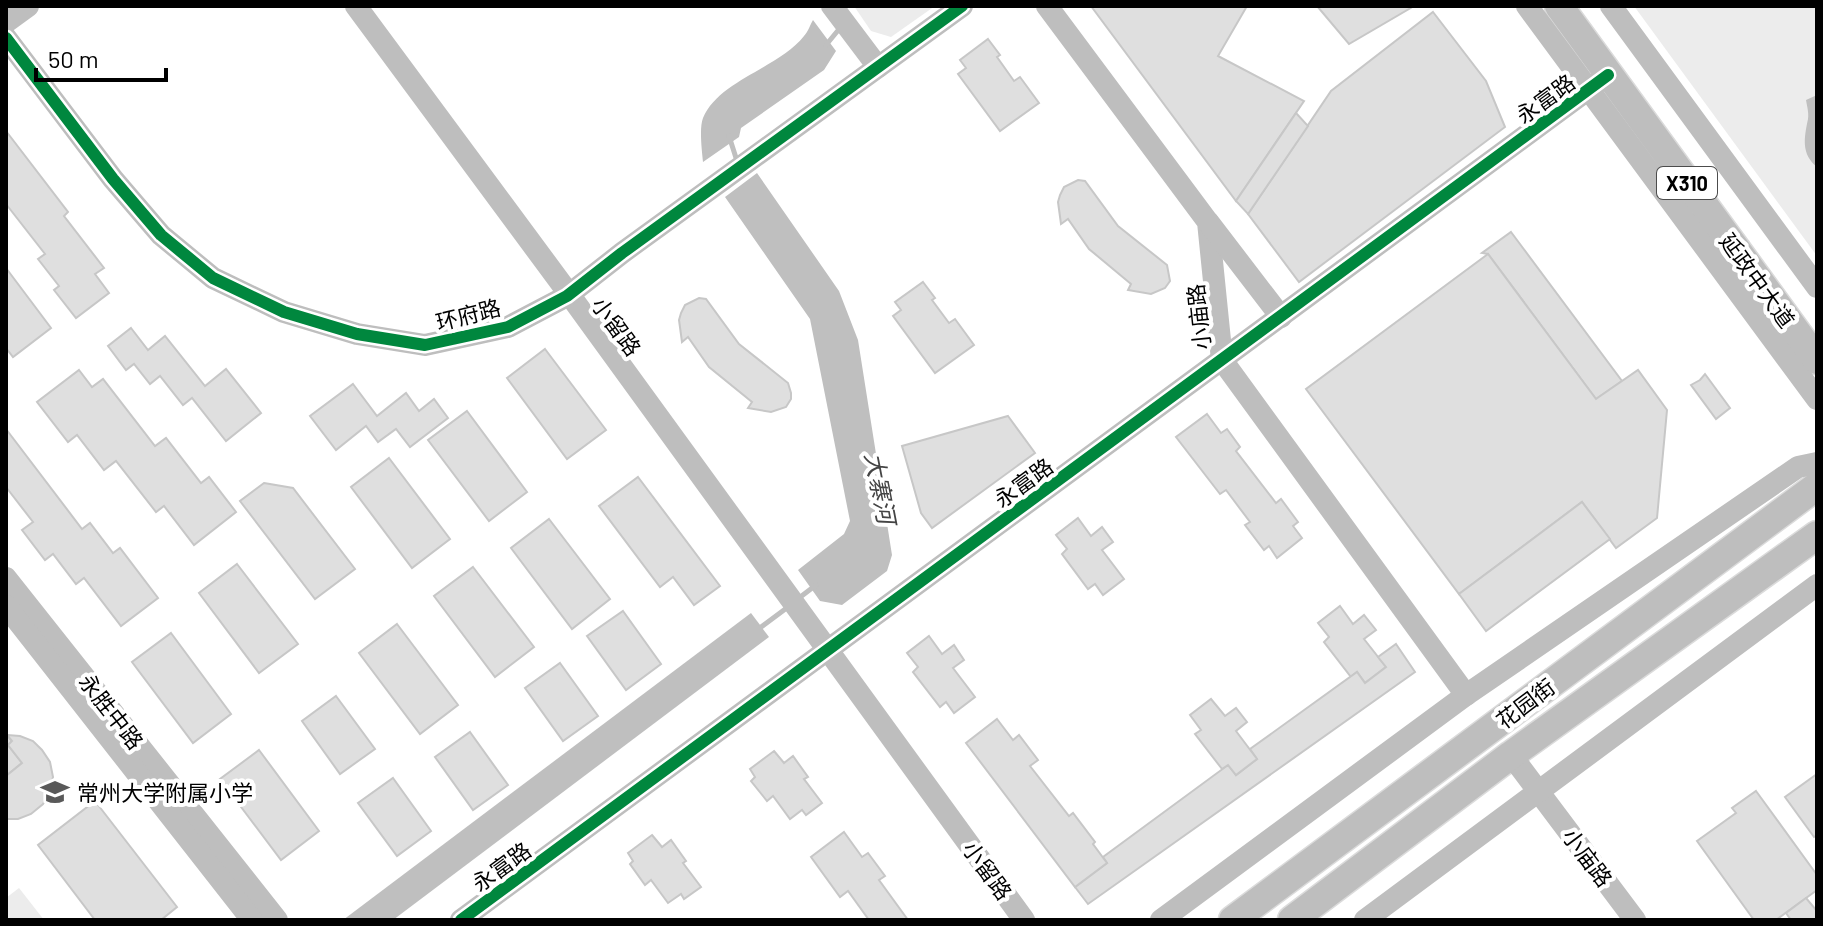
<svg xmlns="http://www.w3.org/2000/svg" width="1823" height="926" font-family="Barlow,'Noto Sans SC',sans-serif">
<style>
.green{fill:#ececec}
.water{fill:#bfbfbf}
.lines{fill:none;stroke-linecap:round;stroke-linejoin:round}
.stream{stroke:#bfbfbf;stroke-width:5}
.building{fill:#dfdfdf;stroke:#c7c7c7;stroke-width:2}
.major-casing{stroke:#dbdbdb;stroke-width:31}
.minor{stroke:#bebebe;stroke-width:22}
.major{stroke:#bebebe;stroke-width:28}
.cycleway-casing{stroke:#fff;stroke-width:17}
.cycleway{stroke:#00873e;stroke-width:12}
.labels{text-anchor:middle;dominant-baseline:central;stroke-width:8;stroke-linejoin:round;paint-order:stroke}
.shield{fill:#fff;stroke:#4c4c4c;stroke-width:2}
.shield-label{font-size:20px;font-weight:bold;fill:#000}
.street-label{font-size:22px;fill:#000;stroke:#fff}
.poi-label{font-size:22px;fill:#000;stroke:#fff;text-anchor:start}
.water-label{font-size:24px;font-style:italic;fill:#444;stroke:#fff}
</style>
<rect width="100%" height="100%" fill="#fff"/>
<g class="green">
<polygon points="854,6 935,6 891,37 871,31"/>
<polygon points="1634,6 1817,6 1817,256"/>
<polygon points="19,888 44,920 6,920 6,898"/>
</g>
<g class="water">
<path d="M813,20L836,51L824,70L741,128L739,137L703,162C702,151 699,128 703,118C719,80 779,68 804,36C808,32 810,25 813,20Z"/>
<path d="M1817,95V167C1801,154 1804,138 1808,119C1809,113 1807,106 1806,100Z"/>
<polygon points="757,173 839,291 858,340 892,555 887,571 842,605 820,601 798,570 844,534 850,521 810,319 725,197"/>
<polygon points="751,613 769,637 393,920 343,920"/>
</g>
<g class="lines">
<g class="stream">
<polyline points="826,45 840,28"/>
<polyline points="729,136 737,161"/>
<polyline points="799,598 816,585"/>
<polyline points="757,630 788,607"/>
</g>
</g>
<g class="building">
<polygon points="1091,6 1247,6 1218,56 1304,101 1236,201"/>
<polygon points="1317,6 1414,6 1349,44"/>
<polygon points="1433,12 1486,81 1505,127 1299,282 1248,214 1331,91"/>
<polygon points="988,39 1000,55 997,57 1014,81 1020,77 1039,103 1000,131 958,74 966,68 960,60"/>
<polygon points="1296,113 1308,126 1248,214 1236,201"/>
<polygon points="6,131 68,212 64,216 104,268 95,274 109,293 76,318 54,290 59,286 38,259 45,254 6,204"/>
<polygon points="1078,180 1085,181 1118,226 1167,265 1170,281 1165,288 1151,294 1128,290 1131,284 1089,249 1068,219 1061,224 1058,202 1060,195 1064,187"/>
<polygon points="1511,232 1622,381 1596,399 1488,254 1482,253"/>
<polygon points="1488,254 1596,399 1638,370 1667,410 1657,518 1616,548 1582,502 1459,594 1306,389"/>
<polygon points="6,268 51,328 13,357 6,348"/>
<polygon points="923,282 935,298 932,300 949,323 955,319 974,345 935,373 893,316 901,310 895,302"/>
<polygon points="699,298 706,299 739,344 788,383 791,393 791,399 786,407 771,412 748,408 752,402 709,367 688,337 682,342 679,320 681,313 685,305"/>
<polygon points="131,328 148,350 165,336 205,386 226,369 261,413 226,441 192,398 183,405 160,376 150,384 134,364 126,370 108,346"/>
<polygon points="545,349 606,430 567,459 507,378"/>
<polygon points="79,370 92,387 103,379 155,446 166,438 201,483 209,477 236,512 194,545 164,506 156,512 116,461 104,470 77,435 68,442 37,402"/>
<polygon points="1705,374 1730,408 1716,419 1691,385 1700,380"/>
<polygon points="353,384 377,416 406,393 419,411 434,399 448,418 410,447 396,429 378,442 366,426 336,450 310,416"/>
<polygon points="467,411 527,492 489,521 428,440"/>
<polygon points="1207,414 1221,433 1227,429 1240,447 1236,451 1276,503 1281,499 1298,522 1293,526 1302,538 1277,558 1269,546 1264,550 1245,525 1250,522 1226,490 1220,494 1176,437"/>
<polygon points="1008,416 1035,453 932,528 921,513 902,446"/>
<polygon points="6,429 82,529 90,523 113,553 120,548 158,598 121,626 84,578 76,584 53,554 45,560 22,530 33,522 6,487"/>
<polygon points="389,458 450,539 412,568 351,487"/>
<polygon points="638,477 720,586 694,605 673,577 660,587 599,506"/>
<polygon points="264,483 293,488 355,569 315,599 240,501"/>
<polygon points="1582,502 1610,539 1486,631 1459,594"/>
<polygon points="1078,518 1091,536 1102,527 1113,542 1102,550 1124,579 1103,595 1095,584 1088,589 1062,554 1067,549 1056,535"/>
<polygon points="549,519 610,599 572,629 511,548"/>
<polygon points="237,564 298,644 259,673 199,593"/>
<polygon points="473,567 534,647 495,677 434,596"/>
<polygon points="1340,606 1353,624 1364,615 1376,630 1364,639 1386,667 1365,683 1357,672 1351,677 1324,642 1329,637 1318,623"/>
<polygon points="623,611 661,664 626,690 587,636"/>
<polygon points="397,624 458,705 420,734 359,653"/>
<polygon points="171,633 231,714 193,743 132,662"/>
<polygon points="929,636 942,654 954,645 964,660 953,668 975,697 954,713 946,702 940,707 913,672 918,667 907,653"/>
<polygon points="1396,644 1415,672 1088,904 1075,887 1107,863 1103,857 1228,765 1236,775 1257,759 1250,749 1357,672 1365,683 1386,667 1378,657"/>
<polygon points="560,663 598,716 563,741 525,688"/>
<polygon points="336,696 375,749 340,774 302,721"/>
<polygon points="1211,699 1225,716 1236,708 1247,722 1236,731 1257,759 1236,775 1228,765 1222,769 1195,734 1201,730 1190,715"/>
<polygon points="997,719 1013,740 1019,735 1038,760 1030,766 1069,816 1073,813 1095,842 1093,844 1107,863 1075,887 966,743"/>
<polygon points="470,732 508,785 473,810 435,757"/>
<polygon points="6,734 12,741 8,745 22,763 6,776"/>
<polygon points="7,735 20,736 33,741 42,750 50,762 53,777 50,791 43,804 31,814 18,819 6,819 6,776 22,763 8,745 12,741"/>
<polygon points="259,750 319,831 281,860 220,779"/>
<polygon points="774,751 784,763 793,756 808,777 804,779 822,803 806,815 802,810 790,819 773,796 767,801 751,781 755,777 750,769"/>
<polygon points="1817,774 1817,835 1814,837 1785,797"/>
<polygon points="393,778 431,831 397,856 358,803"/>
<polygon points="1756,791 1817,875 1817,890 1776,920 1754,920 1697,841 1736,813 1732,808"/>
<polygon points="95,801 177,907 161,920 95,920 38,845"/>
<polygon points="844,832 862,857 868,853 885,876 879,880 908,920 869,920 848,891 840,897 811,857"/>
<polygon points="652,835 662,847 671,840 686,861 683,863 701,887 684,899 681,894 668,903 651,880 645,885 630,864 633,861 628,853"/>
<polygon points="1806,898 1817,911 1817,920 1791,920 1786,913"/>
</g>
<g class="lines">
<defs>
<g id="major">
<polyline points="1559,6 1817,360"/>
<polyline points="1233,920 1817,486"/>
<polyline points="1292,920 1511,755 1817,535"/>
</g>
</defs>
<use href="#major" class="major-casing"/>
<g class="minor">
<polyline points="356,6 569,294 1024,920"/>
<polyline points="832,6 878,67"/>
<polyline points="1047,6 1208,222 1222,360 1466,695"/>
<polyline points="1527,6 1817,399"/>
<polyline points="1611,6 1817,287"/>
<polyline points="6,22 28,6"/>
<polyline points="6,38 113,179 161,235 213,278 284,312 357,334 425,345 508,327 567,296 622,253 962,6"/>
<polyline points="1209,223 1281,317"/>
<polyline points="6,578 277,920"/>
<polyline points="6,606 252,920"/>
<polyline points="1511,755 1635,920"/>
<polyline points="461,920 1608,75"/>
<polyline points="1161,920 1466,695 1798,467 1817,463"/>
<polyline points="1365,920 1817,585"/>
</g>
<use href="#major" class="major"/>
<defs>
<g id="cycleway">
<polyline points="6,38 113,179 161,235 213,278 284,312 357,334 425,345 508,327 567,296 622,253 962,6"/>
<polyline points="461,920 1608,75"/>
</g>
</defs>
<use href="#cycleway" class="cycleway-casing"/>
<use href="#cycleway" class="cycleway"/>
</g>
<defs>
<symbol id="school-bare" viewBox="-9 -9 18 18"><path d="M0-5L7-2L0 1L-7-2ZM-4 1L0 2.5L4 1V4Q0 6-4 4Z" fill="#595959" stroke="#fff" stroke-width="2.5" paint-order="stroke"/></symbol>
</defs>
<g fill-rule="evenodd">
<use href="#school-bare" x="35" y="772" width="40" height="40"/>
</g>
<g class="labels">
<rect class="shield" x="1657" y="167" width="60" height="32" rx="6"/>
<g class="shield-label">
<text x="1687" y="183">X310</text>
</g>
<g class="street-label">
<text transform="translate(1545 98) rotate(-36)">永富路</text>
<text transform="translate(1758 280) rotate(54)">延政中大道</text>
<text transform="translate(468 314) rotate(-14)">环府路</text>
<text transform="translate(1198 317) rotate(-96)">小庙路</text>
<text transform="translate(617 326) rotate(54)">小留路</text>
<text transform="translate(1023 482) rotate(-36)">永富路</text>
<text transform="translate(1525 703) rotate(-37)">花园街</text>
<text transform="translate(112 711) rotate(52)">永胜中路</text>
<text transform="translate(1588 857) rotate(53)">小庙路</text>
<text transform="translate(501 866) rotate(-36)">永富路</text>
<text transform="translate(988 870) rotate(54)">小留路</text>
</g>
<g class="poi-label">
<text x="77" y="792">常州大学附属小学</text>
</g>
<g class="water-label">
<text transform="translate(881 488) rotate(79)">大寨河</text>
</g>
</g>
<rect width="1823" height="926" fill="none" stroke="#000000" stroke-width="16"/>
<path d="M36 68v12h130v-12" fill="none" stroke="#000000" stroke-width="4"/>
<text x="48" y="68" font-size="24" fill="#000000" stroke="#ffffff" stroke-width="6" paint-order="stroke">50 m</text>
</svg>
